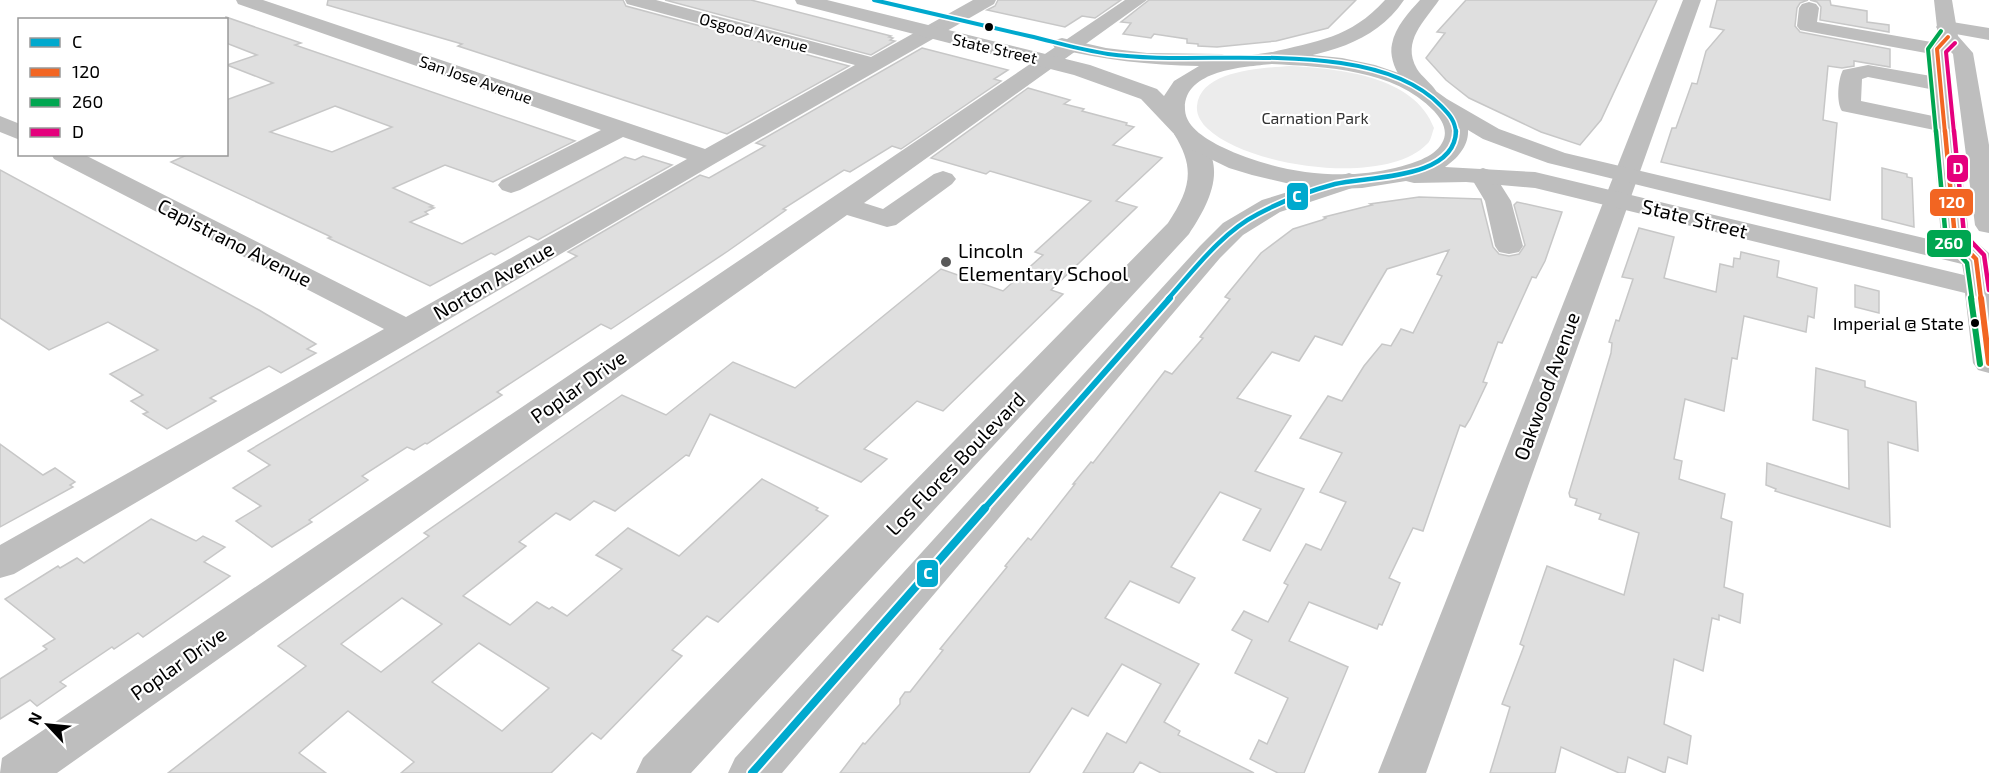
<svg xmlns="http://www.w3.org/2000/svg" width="1989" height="773" font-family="'Exo 2',sans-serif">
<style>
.green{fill:#ececec}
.building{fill:#dfdfdf;stroke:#c7c7c7;stroke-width:1.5;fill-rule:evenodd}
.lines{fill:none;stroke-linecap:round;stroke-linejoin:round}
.minor{fill:#bebebe;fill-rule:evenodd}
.major{fill:#bebebe;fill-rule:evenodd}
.bus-1-far3-casing{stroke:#fff;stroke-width:7}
.bus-1-far2-casing{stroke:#fff;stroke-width:8}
.bus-1-far1-casing{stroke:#fff;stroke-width:10}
.bus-1-casing{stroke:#fff;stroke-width:12}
.bus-2-far2-casing{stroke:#fff;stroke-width:7}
.bus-2-far1-casing{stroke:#fff;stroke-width:8}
.bus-2-casing{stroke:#fff;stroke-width:10}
.bus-3-far2-casing{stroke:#fff;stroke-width:7}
.bus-3-far1-casing{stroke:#fff;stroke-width:8}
.bus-3-casing{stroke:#fff;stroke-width:10}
.bus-4-far1-casing{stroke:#fff;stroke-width:7}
.bus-4-casing{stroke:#fff;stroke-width:8}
.bus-1-far3{stroke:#00a9ce;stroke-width:4}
.bus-1-far2{stroke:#00a9ce;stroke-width:4.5}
.bus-1-far1{stroke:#00a9ce;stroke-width:6}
.bus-1{stroke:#00a9ce;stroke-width:8}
.bus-2-far2{stroke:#f26522;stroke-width:4}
.bus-2-far1{stroke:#f26522;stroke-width:4.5}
.bus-2{stroke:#f26522;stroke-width:6}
.bus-3-far2{stroke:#00a651;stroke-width:4}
.bus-3-far1{stroke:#00a651;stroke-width:4.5}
.bus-3{stroke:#00a651;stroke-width:6}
.bus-4-far1{stroke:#e5007d;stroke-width:4}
.bus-4{stroke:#e5007d;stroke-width:4.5}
.bus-dot{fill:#000;stroke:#fff;stroke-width:2}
.poi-dot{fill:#595959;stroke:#fff;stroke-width:2}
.labels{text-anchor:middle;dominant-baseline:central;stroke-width:4.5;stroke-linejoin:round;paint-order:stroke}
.far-street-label{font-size:16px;fill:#000;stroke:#fff}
.far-park-label{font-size:16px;fill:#333;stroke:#fff}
.bus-label{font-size:18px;fill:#000;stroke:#fff;text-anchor:end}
.street-label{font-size:20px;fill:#000;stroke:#fff}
.poi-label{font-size:20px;fill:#000;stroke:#fff;text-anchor:start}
.line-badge{stroke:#fff;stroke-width:2}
.badge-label{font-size:16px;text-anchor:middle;font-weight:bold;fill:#fff}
</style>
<rect width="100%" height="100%" fill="#fff"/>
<path class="green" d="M1290,66C1339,69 1414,75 1434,128C1432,133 1431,141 1427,144C1386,187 1248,167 1208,129C1201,123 1196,114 1197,106C1200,70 1263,68 1290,66Z"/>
<g class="building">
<polygon points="328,0 623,0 626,6 849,66 727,134 458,46 462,44 327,5"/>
<polygon points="665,0 751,0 891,36 889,37 893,38 890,40 895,41 871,55"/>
<polygon points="998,0 1121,0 1095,18 1082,16 1065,27 987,10 995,6"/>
<polygon points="1149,0 1356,0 1328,28 1276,41 1217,47 1198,46 1198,44 1187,43 1187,39 1154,34 1151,38 1123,34 1131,23 1121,22"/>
<polygon points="1466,0 1657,0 1601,120 1580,145 1541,132 1469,98 1446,80 1426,58 1445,33 1437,32"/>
<polygon points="1717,0 1808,0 1800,3 1797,8 1795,26 1800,32 1890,49 1890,67 1854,61 1854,66 1842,68 1828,66 1823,120 1837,123 1830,200 1661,162 1672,128 1676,128 1692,83 1697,84 1706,51 1724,30 1710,27"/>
<polygon points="1810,0 1830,0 1831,5 1867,11 1867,22 1889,25 1889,32 1820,20 1821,7 1817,2"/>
<path d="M226,17L301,43L295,45L575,141L493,182L445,165L393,188L433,206L430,207L434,208L425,212L428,214L410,222L462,244L625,157L635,160L643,156L672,165L538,240L529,236L495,255L491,253L430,286L328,238L331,237L327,235L171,162L189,154H226V100L273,83L227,65L257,55L226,43ZM335,106L392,127L332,152L270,132Z"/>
<polygon points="922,48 1008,70 994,79 1001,81 901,149 892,146 850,172 844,170 783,209 786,210 728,251 611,329 601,324 497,392 502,395 427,444 425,443 414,450 407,447 362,476 368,480 309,520 312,522 272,547 236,521 261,506 233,488 270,465 248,451 577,256 568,252 700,175 709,178 765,146 756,143"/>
<path d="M1028,88L1070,100L1064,104L1084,109L1082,111L1127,123L1126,125L1134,127L1113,145L1162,158L1116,201L1137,207L1051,290L1063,294L943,411L917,401L864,449L887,459L861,482L710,414L689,456L686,455L615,511L594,501L570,520L556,513L519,542L526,546L463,596L510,625L537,602L549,609L552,607L567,616L622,569L596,555L628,528L679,556L762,479L818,508L816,510L828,516L718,622L707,616L672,650L682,656L601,739L592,733L551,773H401L414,762L348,711L299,753L326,773H168L306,666L278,646L429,536L424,533L622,395L666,415L733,362L795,388L941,269L1003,291L1043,255L1035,252L1091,201L990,171L986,174L931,158ZM402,598L442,624L381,672L341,644ZM479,643L549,688L502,731L432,682Z"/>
<polygon points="1882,168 1907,174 1907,177 1912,178 1914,227 1882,219"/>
<polygon points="0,170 259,310 316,344 307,349 316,353 281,373 269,366 210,398 216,401 167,429 143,414 148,412 131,401 143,395 110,374 158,350 108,322 49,350 0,318"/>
<polygon points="1419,197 1481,199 1493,247 1499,254 1509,256 1519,254 1525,245 1514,205 1517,202 1562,212 1545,261 1536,278 1532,277 1502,343 1498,342 1483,382 1487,383 1470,419 1465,427 1460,425 1423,531 1413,528 1389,578 1400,583 1382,625 1379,624 1377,629 1309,602 1289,641 1348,667 1304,773 1278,773 1250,759 1259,740 1267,744 1288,698 1235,673 1252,640 1232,630 1244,611 1268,622 1288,585 1284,583 1306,544 1321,550 1346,502 1320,492 1342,453 1300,438 1328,396 1342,401 1364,366 1382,344 1391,346 1401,329 1413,333 1442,276 1437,274 1449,250 1387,269 1342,345 1315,336 1299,361 1272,352 1237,398 1291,416 1255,471 1304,489 1270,551 1243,540 1261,509 1220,492 1171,567 1195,578 1179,603 1130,581 1105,618 1199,664 1164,722 1180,731 1178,735 1254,773 1161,773 1140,762 1133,773 1083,773 1107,733 1126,743 1161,684 1122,664 1088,716 1072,708 1029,773 840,773 863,743 865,744 900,704 900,699 905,692 910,692 943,650 940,649 1007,567 1005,566 1028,538 1031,540 1075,484 1073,484 1091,462 1093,463 1165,371 1172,374 1203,338 1200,337 1230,299 1225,297 1261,253 1293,229 1322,220 1326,218 1324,217 1372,205 1370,204"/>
<polygon points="1639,228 1674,237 1664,278 1716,292 1720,264 1733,267 1734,258 1740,259 1741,252 1779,261 1777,277 1817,288 1814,318 1808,316 1806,332 1744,316 1737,359 1732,358 1724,411 1685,399 1674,459 1682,461 1679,479 1725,494 1721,518 1732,522 1724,587 1743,594 1740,623 1719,615 1719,620 1712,618 1703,671 1674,659 1664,724 1691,736 1687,764 1668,757 1665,773 1628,757 1625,773 1619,773 1561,747 1555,773 1490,773 1510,707 1502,704 1524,646 1520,644 1547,566 1624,595 1639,533 1599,519 1601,514 1575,505 1577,499 1570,497 1569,493 1611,353 1612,343 1609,342 1616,320 1619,321 1633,279 1622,277"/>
<polygon points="1855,285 1879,291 1879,313 1855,307"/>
<polygon points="1816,368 1865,381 1865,387 1916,402 1918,451 1888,442 1890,527 1775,491 1776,489 1766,485 1767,463 1849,489 1848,430 1813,420"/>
<polygon points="0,444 43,475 55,468 75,482 70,485 73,487 0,527"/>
<polygon points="151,519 196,541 203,536 225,547 204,562 230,576 143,637 138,633 114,649 112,647 60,682 66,686 37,706 30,700 0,719 0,679 47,649 43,646 55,639 5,599 58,566 60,568 77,558 84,563"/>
</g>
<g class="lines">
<g class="minor">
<polygon points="236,0 263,0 705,149 855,65 627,4 625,0 656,0 871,57 973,0 996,0 994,4 716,163 14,574 0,578 0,545 384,329 54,159 51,154 83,154 406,317 687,159 623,137 520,190 511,193 502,190 498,185 502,180 601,130 238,4"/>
<polygon points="1125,0 1147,0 864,203 883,209 934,174 943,171 952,174 956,179 952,184 896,225 887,227 847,215 57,773 0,773 2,758"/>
<path d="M1385,0H1404C1373,46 1323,53 1272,64L1265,62L1262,58L1265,54C1314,41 1349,40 1385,0Z"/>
<path d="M1420,0H1439C1425,21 1401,41 1417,69C1422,77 1431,83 1436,91L1433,96C1410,101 1387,65 1392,44C1395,27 1409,12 1420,0Z"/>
<polygon points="1683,0 1701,0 1426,773 1378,773"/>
<polygon points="1809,2 1816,4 1819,8 1817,22 1937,43 1944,45 1947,49 1944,53 1937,55 1800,30 1797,26 1799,8 1802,4"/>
<polygon points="1946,21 1989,28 1989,40 1939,31 1936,27 1939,23"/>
<path d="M1868,65L1948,79L1951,84L1948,89L1940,91L1868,77L1862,79L1861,101L1952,120L1956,125L1952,130L1944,132L1842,111C1836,102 1838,79 1843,70Z"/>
<polygon points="0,116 20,124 20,140 0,132"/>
<path d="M1186,127L1194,129C1201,138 1209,147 1212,158C1220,184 1203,213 1189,234L691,773H636L643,758L1168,223C1190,189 1196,169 1174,134L1178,129Z"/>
<polygon points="1483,168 1492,171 1511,201 1523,246 1519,252 1509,254 1499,252 1495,246 1485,201 1470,176 1474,171"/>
<polygon points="1349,173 1358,176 1362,181 1358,186 1280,212 1243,235 1220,258 782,773 728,773 735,758 1200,246 1223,223 1262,200"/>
</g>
<path class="major" d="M795,0H827L1090,65L1157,89L1164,96L1174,81L1199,66C1149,65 1103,60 1055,48L1052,44L1055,40L1062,38L1106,48L1147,53L1222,54L1231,58L1272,52L1293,53L1342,58L1375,65L1422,81L1447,99L1499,129L1565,153L1945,243L1941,238L1927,49L1938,36L1934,0H1952L1958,36L1973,53L1989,145V233L1979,231L1975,225L1953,54L1948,49L1969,236L1989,253V373L1978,370L1973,363L1965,293L1535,188L1466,182L1414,183L1406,181L1362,188L1337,189L1286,183L1252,175L1229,168L1194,151L1176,136L1141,99L1074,75L797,4ZM1272,64C1326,67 1394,69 1434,111C1442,120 1449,131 1442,143C1434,158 1410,164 1395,168C1339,182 1274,172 1222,147C1208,140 1186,128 1185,110C1183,70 1243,67 1272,64ZM1468,130L1483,139L1548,163L1962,264L1964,275L1535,172L1445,167C1457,159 1469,146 1468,130Z"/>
<defs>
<path id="bus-1-far3" d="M874,0C926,12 977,24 1029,36C1055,42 1081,50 1108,54C1202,68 1372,34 1441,106C1450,115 1455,121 1456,133"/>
<path id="bus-1-far2" d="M1168,299C1195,269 1221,233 1258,214C1282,201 1309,191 1335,184C1368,176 1455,180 1456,131"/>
<polyline id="bus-1-far1" points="984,509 1170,298"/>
<polyline id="bus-1" points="752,773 985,508"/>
<polyline id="bus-2-far2" points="1945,133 1937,49 1948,37"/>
<polyline id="bus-2-far1" points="1945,131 1955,238 1976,259 1981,299"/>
<polyline id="bus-2" points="1981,298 1989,363"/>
<polyline id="bus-3-far2" points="1936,133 1928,49 1941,31"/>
<polyline id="bus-3-far1" points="1936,131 1946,240 1967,263 1972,299"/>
<polyline id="bus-3" points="1971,298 1980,364"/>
<polyline id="bus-4-far1" points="1954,133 1946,52 1955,43"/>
<polyline id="bus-4" points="1954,131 1964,234 1984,255 1989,290"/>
</defs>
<use href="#bus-1-far3" class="bus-1-far3-casing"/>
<use href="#bus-1-far2" class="bus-1-far2-casing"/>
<use href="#bus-1-far1" class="bus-1-far1-casing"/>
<use href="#bus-1" class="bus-1-casing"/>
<use href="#bus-2-far2" class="bus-2-far2-casing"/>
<use href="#bus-2-far1" class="bus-2-far1-casing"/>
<use href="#bus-2" class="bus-2-casing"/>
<use href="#bus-3-far2" class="bus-3-far2-casing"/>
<use href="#bus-3-far1" class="bus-3-far1-casing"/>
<use href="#bus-3" class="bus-3-casing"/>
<use href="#bus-4-far1" class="bus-4-far1-casing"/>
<use href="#bus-4" class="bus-4-casing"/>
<use href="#bus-1-far3" class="bus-1-far3"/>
<use href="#bus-1-far2" class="bus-1-far2"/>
<use href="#bus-1-far1" class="bus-1-far1"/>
<use href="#bus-1" class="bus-1"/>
<use href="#bus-2-far2" class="bus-2-far2"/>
<use href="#bus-2-far1" class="bus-2-far1"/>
<use href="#bus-2" class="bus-2"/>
<use href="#bus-3-far2" class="bus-3-far2"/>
<use href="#bus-3-far1" class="bus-3-far1"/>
<use href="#bus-3" class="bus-3"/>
<use href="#bus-4-far1" class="bus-4-far1"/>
<use href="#bus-4" class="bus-4"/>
</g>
<g class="bus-dot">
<circle cx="989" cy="27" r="5"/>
<circle cx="1975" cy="323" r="5"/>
</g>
<circle class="poi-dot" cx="946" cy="262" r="6"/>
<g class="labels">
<g class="far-street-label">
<text transform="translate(754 32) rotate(15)">Osgood Avenue</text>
<text transform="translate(995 48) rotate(13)">State Street</text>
<text transform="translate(476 79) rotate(19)">San Jose Avenue</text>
</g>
<g class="far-park-label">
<text x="1315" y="117">Carnation Park</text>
</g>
<g class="bus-label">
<text x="1964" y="323">Imperial @ State</text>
</g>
<g class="street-label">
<text transform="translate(1695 218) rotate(14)">State Street</text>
<text transform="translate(235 242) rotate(27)">Capistrano Avenue</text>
<text transform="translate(493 280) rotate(-30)">Norton Avenue</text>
<text transform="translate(578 386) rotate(-35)">Poplar Drive</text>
<text transform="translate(1546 386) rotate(-70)">Oakwood Avenue</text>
<text transform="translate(955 463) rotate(-46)">Los Flores Boulevard</text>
<text transform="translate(178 663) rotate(-35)">Poplar Drive</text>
</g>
<g class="poi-label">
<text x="958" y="250">Lincoln<tspan x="958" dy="23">Elementary School</tspan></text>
</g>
</g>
<g class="line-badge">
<rect x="1946" y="154" width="23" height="29" rx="6" fill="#e5007d"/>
<rect x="1286" y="182" width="23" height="29" rx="6" fill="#00a9ce"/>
<rect x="1929" y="188" width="45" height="29" rx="6" fill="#f26522"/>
<rect x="1926" y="229" width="46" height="29" rx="6" fill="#00a651"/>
<rect x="916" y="559" width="23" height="29" rx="6" fill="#00a9ce"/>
</g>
<g class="badge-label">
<text x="1958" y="174">D</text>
<text x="1297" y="202">C</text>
<text x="1952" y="208">120</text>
<text x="1949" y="249">260</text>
<text x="928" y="579">C</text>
</g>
<rect x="18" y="18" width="210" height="138" fill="#ffffff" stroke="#999999" stroke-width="1.5"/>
<rect x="30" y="38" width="30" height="9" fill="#00a9ce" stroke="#999999" stroke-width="1.5"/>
<text x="72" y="48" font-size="18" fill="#000000">C</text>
<rect x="30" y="68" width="30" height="9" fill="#f26522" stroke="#999999" stroke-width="1.5"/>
<text x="72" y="78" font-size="18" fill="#000000">120</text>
<rect x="30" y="98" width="30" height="9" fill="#00a651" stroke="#999999" stroke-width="1.5"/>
<text x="72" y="108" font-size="18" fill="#000000">260</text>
<rect x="30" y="128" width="30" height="9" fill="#e5007d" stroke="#999999" stroke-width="1.5"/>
<text x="72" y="138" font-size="18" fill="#000000">D</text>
<g transform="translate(48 725) rotate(296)" stroke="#ffffff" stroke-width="4.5" paint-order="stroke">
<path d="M0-4.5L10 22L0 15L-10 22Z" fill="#000000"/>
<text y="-9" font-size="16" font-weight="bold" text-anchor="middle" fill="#000000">N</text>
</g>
</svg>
